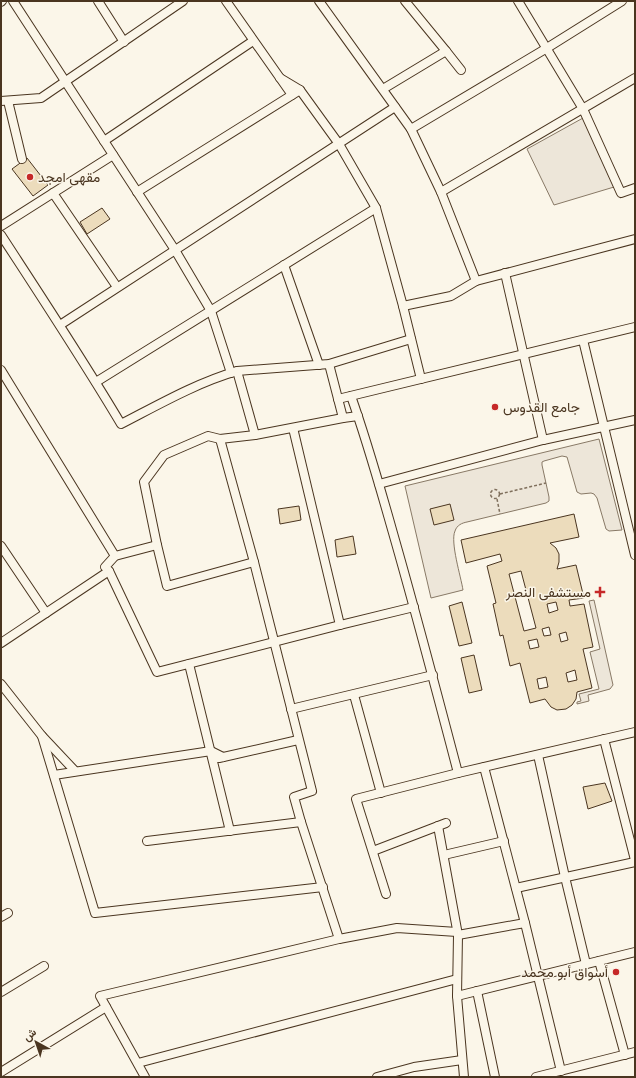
<svg xmlns="http://www.w3.org/2000/svg" width="636" height="1078" font-family="'Nunito Sans',Vazirmatn,sans-serif">
<style>
.green{fill:#ede6d9;stroke:#887966}
.building{fill:#ecdcbc;stroke:#4a3520;fill-rule:evenodd}
.lines{fill:none;stroke-linecap:round;stroke-linejoin:round}
.street-casing{stroke:#4a3520;stroke-width:10}
.path{stroke:#7f6f5c;stroke-width:1.5;stroke-dasharray:3 2;stroke-linecap:butt}
.street{stroke:#fbf6e9;stroke-width:8}
.poi-dot{fill:#c62828;stroke:#fbf6e9;stroke-width:1.5}
.labels{text-anchor:middle;dominant-baseline:central;stroke-width:3;stroke-linejoin:round;paint-order:stroke}
.poi-label{font-size:14px;fill:#4a3520;stroke:#fbf6e9;text-anchor:start}
</style>
<rect width="100%" height="100%" fill="#fbf6e9"/>
<g class="green">
<polygon points="583,118 614,187 554,205 527,149"/>
<path d="M599,439L622,530L609,531L606,529L597,498L594,494L591,493L581,494L577,492L567,457L562,456L544,461L542,462V465L549,497V501L546,503L467,522C462,523 457,525 455,531C450,542 461,577 463,590L431,598L405,486Z"/>
<polygon points="594,600 613,685 610,689 588,695 589,701 577,704 577,702 581,701 579,694 599,689 590,652 600,649 589,601"/>
</g>
<g class="building">
<polygon points="27,158 48,185 33,196 12,169"/>
<polygon points="102,208 110,219 87,234 80,222"/>
<polygon points="450,504 454,520 434,525 430,509"/>
<polygon points="299,506 301,520 280,524 278,509"/>
<path d="M574,514L579,537L550,543L556,548L559,554V562L557,569L576,565L584,598L569,600L570,606L584,604L593,647L583,649L592,688L577,692L576,699L572,705L566,709L557,710L551,707L545,699L530,703L520,663L510,666L503,635L500,636L493,604L496,603L487,566L502,561L500,554L466,563L461,540ZM521,571L536,628L524,631L509,574ZM556,602L558,610L549,613L547,604ZM549,627L551,635L544,636L542,629ZM566,632L568,640L561,642L559,634ZM537,639L539,647L530,649L528,641ZM575,670L577,680L568,682L566,673ZM546,677L548,687L539,689L537,679Z"/>
<polygon points="353,536 356,554 337,557 335,540"/>
<polygon points="462,602 472,643 459,646 449,606"/>
<polygon points="474,655 482,690 469,693 461,658"/>
<polygon points="605,783 612,801 588,809 583,787"/>
</g>
<g class="lines">
<defs>
<g id="street">
<polyline points="13,1 175,250 211,311 231,373"/>
<polyline points="98,1 124,42"/>
<polyline points="226,1 292,95"/>
<polyline points="319,1 411,129 441,192 476,281"/>
<polyline points="405,1 446,51"/>
<polyline points="518,1 583,109 621,193 635,188"/>
<polyline points="1,2 2,1"/>
<polyline points="280,78 300,90 339,144 376,208 403,306 421,379"/>
<polyline points="383,89 446,51 461,70"/>
<polyline points="1,101 41,98 183,1"/>
<polyline points="8,101 22,159"/>
<polyline points="411,129 547,48 622,1"/>
<polyline points="104,141 253,41"/>
<polyline points="137,192 300,90"/>
<polyline points="441,192 635,78"/>
<polyline points="53,193 117,287"/>
<polyline points="1,226 113,155"/>
<path d="M1,235C42,298 83,360 121,424C158,405 196,383 237,371L329,364L411,339"/>
<polyline points="284,265 319,365"/>
<polyline points="505,273 543,440"/>
<polyline points="403,306 451,296 476,281 635,239"/>
<polyline points="60,325 395,107"/>
<polyline points="583,340 635,555"/>
<polyline points="329,364 343,418"/>
<polyline points="1,370 115,556"/>
<polyline points="237,371 255,435"/>
<polyline points="96,382 376,208"/>
<path d="M351,396C367,441 380,487 393,533C416,613 437,693 458,773"/>
<polyline points="338,399 635,327"/>
<polyline points="293,428 340,625"/>
<polyline points="220,439 254,562 312,791 294,797 301,822 339,939"/>
<polyline points="379,484 543,440 635,420"/>
<polyline points="157,545 115,556 105,567 109,571 157,672 340,625 414,607"/>
<polyline points="1,546 46,613"/>
<polyline points="254,562 167,586 157,545 144,482 164,455 208,436 220,439 255,435 343,418 358,416"/>
<polyline points="1,643 109,571"/>
<polyline points="189,664 230,831"/>
<polyline points="1,684 42,736 75,771"/>
<polyline points="354,695 381,793"/>
<polyline points="291,709 433,675"/>
<polyline points="42,736 95,913 323,887"/>
<polyline points="604,739 635,860"/>
<polyline points="538,755 565,877 586,964"/>
<polyline points="219,758 298,740"/>
<polyline points="484,767 525,923 561,1071"/>
<polyline points="54,775 211,751 223,757"/>
<polyline points="438,826 458,935 457,996 635,952"/>
<polyline points="147,841 301,822"/>
<polyline points="373,851 446,823"/>
<polyline points="444,855 504,841"/>
<polyline points="516,888 635,862"/>
<polyline points="386,894 356,799 458,773 635,732"/>
<polyline points="1,917 8,913"/>
<polyline points="458,935 525,923"/>
<polyline points="599,961 625,1055"/>
<polyline points="477,991 495,1077"/>
<polyline points="1,992 44,966"/>
<polyline points="457,996 464,1077"/>
<polyline points="138,1063 457,979"/>
<polyline points="1,1072 106,1007"/>
<polyline points="145,1077 100,996 339,939 397,928 457,932"/>
<polyline points="377,1077 414,1067 462,1060"/>
<polyline points="536,1077 635,1052"/>
</g>
</defs>
<use href="#street" class="street-casing"/>
<g class="path">
<circle cx="495" cy="494" r="4.5"/>
<polyline points="500,494 546,483"/>
<polyline points="497,499 500,514"/>
</g>
<use href="#street" class="street"/>
</g>
<g class="poi-dot">
<circle cx="30" cy="177" r="4"/>
<circle cx="495" cy="407" r="4"/>
<path d="M598 586h4v4h4v4h-4v4h-4v-4h-4v-4h4z"/>
<circle cx="616" cy="972" r="4"/>
</g>
<g class="labels">
<g class="poi-label">
<text x="38" y="177">مقهى امجد</text>
<text x="503" y="407">جامع القدوس</text>
<text x="591" y="592" text-anchor="end">مستشفى النصر</text>
<text x="608" y="972" text-anchor="end">أسواق أبو محمد</text>
</g>
</g>
<rect width="636" height="1078" fill="none" stroke="#4a3520" stroke-width="4"/>
<g transform="translate(36 1042) rotate(320)" stroke="#fbf6e9" stroke-width="3" paint-order="stroke">
<path d="M0-3L7 15L0 10L-7 15Z" fill="#4a3520"/>
<text y="-6" font-size="11" font-weight="bold" text-anchor="middle" fill="#4a3520">ش</text>
</g>
</svg>
